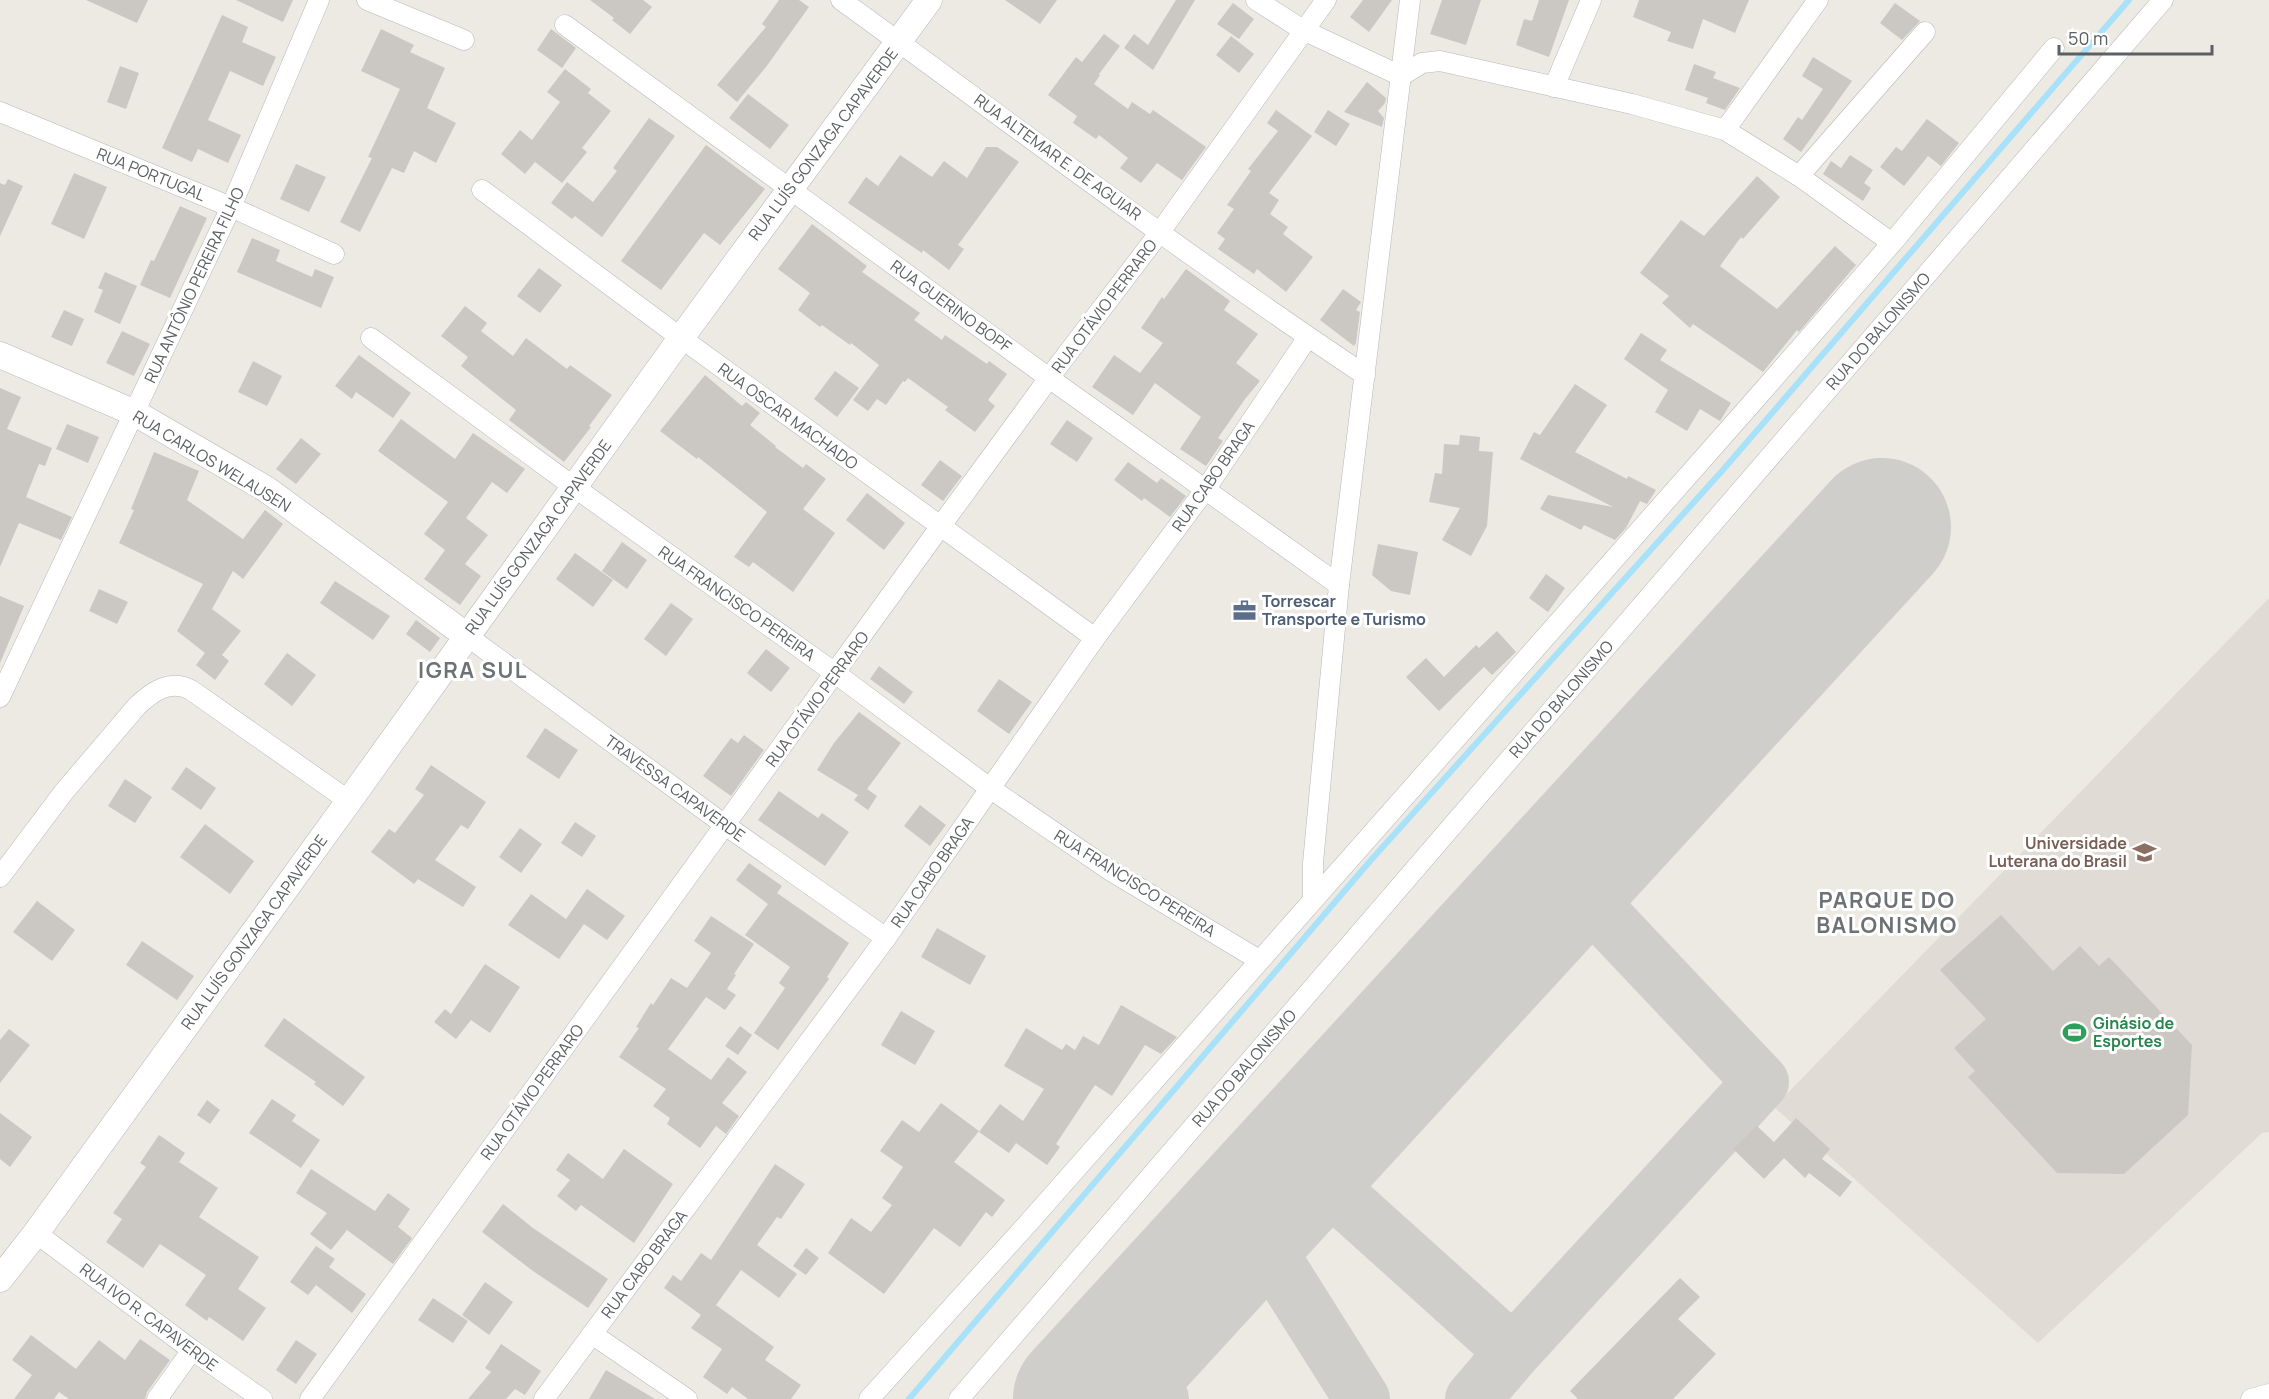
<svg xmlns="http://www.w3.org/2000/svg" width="2269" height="1399" font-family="Manrope,sans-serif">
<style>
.education{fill:#e0dbd5}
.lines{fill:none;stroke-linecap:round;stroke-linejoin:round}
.stream{stroke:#a7e1fa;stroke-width:6}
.taxiway{stroke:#d0cecb;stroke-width:56}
.runway{stroke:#d0cecb;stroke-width:138}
.building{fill:#cbc7c2}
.minor-casing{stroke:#b4b7ba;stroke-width:21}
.tertiary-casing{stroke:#b4b7ba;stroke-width:27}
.minor{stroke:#fff;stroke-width:20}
.tertiary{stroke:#fff;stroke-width:26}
.labels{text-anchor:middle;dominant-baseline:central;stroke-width:6;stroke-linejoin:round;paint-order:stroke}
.street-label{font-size:16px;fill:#5c6063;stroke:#fff}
.service-label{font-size:16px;font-weight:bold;fill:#4e5e75;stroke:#fff;text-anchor:start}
.education-label{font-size:16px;font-weight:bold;fill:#785e54;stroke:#fff;text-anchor:end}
.leisure-label{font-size:16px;font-weight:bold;fill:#27864d;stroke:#fff;text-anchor:start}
.district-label{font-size:22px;font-weight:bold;letter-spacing:1.5px;fill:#6d7275;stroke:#fff}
</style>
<rect width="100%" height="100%" fill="#edeae3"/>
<polygon class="education" points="2269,598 2269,1132 2262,1133 2038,1343 1774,1107"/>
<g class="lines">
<polyline class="stream" points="909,1399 1371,860 1722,471 2129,0"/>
<g class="taxiway">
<polyline points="1301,1161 1513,1352"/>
<polyline points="1248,1218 1362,1399"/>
<polyline points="1118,1360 1161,1399"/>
<polyline points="1473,1399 1513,1352 1761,1082 1564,874"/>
</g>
<polyline class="runway" points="1082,1399 1882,527"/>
</g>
<g class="building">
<polygon points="86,0 148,0 137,23"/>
<polygon points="236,0 293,0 283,22"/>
<polygon points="590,0 643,0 652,7 630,34 612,20 614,18"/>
<polygon points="779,0 799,0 809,7 766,67 737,102 717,85 766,27 762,24"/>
<polygon points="1005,0 1057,0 1040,24"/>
<polygon points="1176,0 1195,0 1153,70 1124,48 1134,34 1148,45"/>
<polygon points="1363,0 1392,0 1369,32 1350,17"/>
<polygon points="1442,0 1481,0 1466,45 1430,34"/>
<polygon points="1539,0 1569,0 1549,57 1516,45 1524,19 1532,21"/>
<polygon points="1639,0 1749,0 1735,33 1703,19 1693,49 1667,41 1671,32 1633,17"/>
<polygon points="1233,3 1254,19 1239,39 1217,24"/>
<polygon points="1895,3 1920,21 1902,40 1880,23"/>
<polygon points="222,15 248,27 242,42 276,57 263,86 230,71 208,120 241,135 228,163 198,149 192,162 162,148"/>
<polygon points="381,29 414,45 410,52 445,68 427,108 456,123 436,163 414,151 404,173 392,168 360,232 340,222 372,158 368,157 400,89 361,71"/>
<polygon points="551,29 576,48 562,68 537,50"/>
<polygon points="1104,34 1120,46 1099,74 1100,75 1094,84 1128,109 1132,102 1150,114 1153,110 1206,147 1182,180 1157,163 1141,183 1120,168 1128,158 1099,135 1096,139 1073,123 1077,116 1048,95 1076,57 1082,62"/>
<polygon points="1231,36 1254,54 1239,73 1216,55"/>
<polygon points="1813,57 1852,81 1801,152 1783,139 1798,117 1802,120 1823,89 1802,76"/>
<polygon points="1694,64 1716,72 1713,78 1740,88 1725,110 1706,103 1708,98 1685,90"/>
<polygon points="120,66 139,73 126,109 107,102"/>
<polygon points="565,69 591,89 588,93 611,111 582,148 587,152 562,183 535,162 525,174 501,154 520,130 532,140 560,102 547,92"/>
<polygon points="1367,82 1386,98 1385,103 1378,111 1384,118 1382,127 1344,112"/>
<polygon points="748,94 789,125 770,149 729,118"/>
<polygon points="1276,110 1312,136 1269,193 1279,200 1270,214 1288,227 1283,234 1313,257 1286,292 1257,269 1254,274 1218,249 1225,239 1217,233 1234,209 1227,205 1251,171 1248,169 1278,131 1267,123"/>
<polygon points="1328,110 1350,124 1336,146 1314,132"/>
<polygon points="649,118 675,136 602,237 575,216 572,219 551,203 567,182 593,202 617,171 613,168"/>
<polygon points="1927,119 1959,143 1941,166 1928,156 1904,186 1880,167 1896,147 1902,151"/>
<polygon points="706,145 765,189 720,245 704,233 661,290 621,261"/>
<polygon points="986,147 997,147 1019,162 958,245 964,249 949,270 923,250 922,253 848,203 866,177 878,186 900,155 932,177 944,161 967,178"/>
<polygon points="1850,155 1873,170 1864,183 1871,188 1863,201 1823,174 1831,161 1841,168"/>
<polygon points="296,164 326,177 309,212 280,199"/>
<polygon points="74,173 107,187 84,239 51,224"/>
<polygon points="1757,176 1780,197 1743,239 1741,237 1720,266 1777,309 1835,246 1856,265 1799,332 1797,330 1763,372 1693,324 1690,328 1662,303 1669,296 1640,273 1681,220 1704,236"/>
<polygon points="8,179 23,186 0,236 0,183 5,185"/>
<polygon points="180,206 207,218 170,298 140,285 151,260 154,261"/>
<polygon points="812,224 867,266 862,272 920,313 914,320 942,340 945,335 987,364 989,361 1007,374 988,400 995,406 975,432 945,410 948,407 908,378 905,382 903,381 886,405 877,399 868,411 853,400 879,365 851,343 850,345 822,325 820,327 798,310 810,293 778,269"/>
<polygon points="252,238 280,250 276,261 312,277 315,269 334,277 321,308 237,272"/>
<polygon points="539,268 562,285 540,313 517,296"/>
<polygon points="1186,269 1230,301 1224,310 1258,334 1236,363 1260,381 1245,399 1218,438 1223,441 1206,466 1180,449 1201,417 1155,383 1133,415 1092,387 1114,355 1140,373 1163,343 1141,328 1162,297 1164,299"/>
<polygon points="105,272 137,286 120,324 94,312 103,290 98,288"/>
<polygon points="1343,289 1361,302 1356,310 1360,312 1356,343 1354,346 1320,320"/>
<polygon points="465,306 487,323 481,331 513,356 526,338 567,369 570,365 612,395 589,426 591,427 564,462 509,420 516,410 461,366 468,357 441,336"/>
<polygon points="64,310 84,319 72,346 51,337"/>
<polygon points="122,331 150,344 134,376 106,363"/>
<polygon points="1641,333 1667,350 1660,360 1731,403 1720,421 1700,409 1687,431 1655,412 1668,390 1624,359"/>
<polygon points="359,355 411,393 393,418 356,392 352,399 335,386"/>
<polygon points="253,361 282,376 267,406 238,392"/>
<polygon points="835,371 859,388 837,417 814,399"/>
<polygon points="705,375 742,406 746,402 760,413 750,425 776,446 775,447 803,468 806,464 826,479 803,509 835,533 793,592 753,562 749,567 734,557 767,512 698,457 697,459 660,431"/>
<polygon points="1575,384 1607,405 1575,452 1627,479 1628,476 1656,490 1647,504 1640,501 1626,528 1615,540 1584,525 1581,530 1540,509 1548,495 1613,507 1520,459 1534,432 1540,435"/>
<polygon points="0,388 21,397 7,429 52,448 45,466 39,464 26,497 72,517 61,540 19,523 0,567"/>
<polygon points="401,419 455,459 473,433 525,469 507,493 492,482 466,518 488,535 465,564 481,576 460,605 424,579 445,550 424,534 448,502 378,451"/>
<polygon points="1067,420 1093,438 1077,462 1050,444"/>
<polygon points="67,424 99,437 88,463 56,449"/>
<polygon points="1460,435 1480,437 1479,451 1493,452 1487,526 1471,556 1442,540 1460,508 1429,502 1435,473 1442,474 1444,444 1459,445"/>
<polygon points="301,438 321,454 296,484 276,469"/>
<polygon points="154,452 199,471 187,500 243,539 265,510 283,524 243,579 233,571 212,609 241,631 222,655 229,661 215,680 196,665 205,653 177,631 203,584 119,543 134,510 131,509"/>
<polygon points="940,460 962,476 943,501 921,485"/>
<polygon points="1128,462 1157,483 1161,478 1186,496 1170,517 1144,498 1142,501 1114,480"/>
<polygon points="867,493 905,523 884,550 846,520"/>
<polygon points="622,542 647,560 627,589 602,571"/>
<polygon points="1378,544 1418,552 1410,595 1391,591 1372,575"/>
<polygon points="575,553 613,580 593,607 556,579"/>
<polygon points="1546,574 1565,588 1548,612 1529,598"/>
<polygon points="335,581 390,616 373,640 320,603"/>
<polygon points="99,589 128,602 117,624 89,611"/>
<polygon points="0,596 24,606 0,663"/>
<polygon points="671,603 693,619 666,656 644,639"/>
<polygon points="416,620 440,638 430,652 406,634"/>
<polygon points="1497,631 1516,652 1492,675 1484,667 1439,711 1406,677 1426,658 1444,677 1476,645 1479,648"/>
<polygon points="766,649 790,668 771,692 747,673"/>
<polygon points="287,653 316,675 292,706 264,684"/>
<polygon points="879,666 913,692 904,704 870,679"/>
<polygon points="999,679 1032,702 1009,734 977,711"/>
<polygon points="859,712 901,743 867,789 877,796 868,810 854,800 858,795 817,770 834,743"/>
<polygon points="545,728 578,750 559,779 526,757"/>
<polygon points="744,735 764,750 731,796 703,776 731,738 738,743"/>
<polygon points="431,765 486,802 468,829 461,825 435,860 476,887 463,907 418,879 414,884 371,852 389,829 395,833 424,795 415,789"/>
<polygon points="186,767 216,788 201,810 171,789"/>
<polygon points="125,779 152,797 135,823 108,806"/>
<polygon points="779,791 818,818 822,813 849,832 825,866 758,820"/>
<polygon points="920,805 946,825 930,846 904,826"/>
<polygon points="575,822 596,836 582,857 561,843"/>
<polygon points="205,824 254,861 230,894 180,857"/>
<polygon points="520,828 542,844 521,873 499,857"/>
<polygon points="749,863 782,886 777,893 849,943 827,977 829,979 778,1050 754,1033 785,988 779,983 790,967 745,935 768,904 736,880"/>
<polygon points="587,889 625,916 607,940 584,924 559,959 508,925 531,894 566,919"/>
<polygon points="37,901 75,930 52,961 13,932"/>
<polygon points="2001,915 2053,971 2080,946 2099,966 2109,957 2192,1045 2188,1115 2124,1174 2057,1173 1968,1077 1975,1071 1954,1048 1986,1019 1940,970"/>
<polygon points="711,916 754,944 734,974 736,975 727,989 736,995 725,1010 706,997 668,1049 711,1080 728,1057 747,1072 722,1103 739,1116 726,1134 716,1126 700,1148 667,1124 670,1118 653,1106 666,1089 619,1057 639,1028 636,1027 651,1003 653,1005 671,978 687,988 711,953 694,941"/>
<polygon points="937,928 986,956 970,985 921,957"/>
<polygon points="142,941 194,976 177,1000 126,965"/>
<polygon points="485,964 520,987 490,1033 471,1020 456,1039 434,1022 445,1009 451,1014"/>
<polygon points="1121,1005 1177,1037 1161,1054 1145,1045 1112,1096 1095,1085 1056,1144 1060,1147 1047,1165 1016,1143 1009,1153 979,1132 1000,1104 1023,1121 1044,1089 1004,1066 1026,1028 1062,1050 1066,1044 1075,1050 1083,1036 1099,1045"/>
<polygon points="901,1011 935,1031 915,1065 881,1045"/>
<polygon points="284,1018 365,1077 343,1106 314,1084 316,1082 264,1046"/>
<polygon points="740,1026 752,1035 738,1055 725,1046"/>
<polygon points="9,1029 30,1045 0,1083 0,1040"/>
<polygon points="272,1099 296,1115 292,1121 320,1140 301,1168 249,1133"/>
<polygon points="207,1100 220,1110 210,1124 197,1115"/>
<polygon points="941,1103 979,1131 954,1162 1005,1200 992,1217 986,1212 960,1247 934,1228 884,1294 828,1253 851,1218 871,1232 892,1205 882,1198 903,1167 880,1151 902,1120 919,1132"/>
<polygon points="0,1113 32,1137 10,1167 0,1159"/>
<polygon points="1796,1118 1830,1149 1822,1159 1852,1182 1840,1197 1809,1173 1805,1178 1784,1158 1764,1179 1733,1149 1757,1126 1774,1142"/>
<polygon points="159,1135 185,1153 179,1162 218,1188 199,1217 259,1257 238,1289 266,1308 243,1341 209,1317 207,1321 185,1305 206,1275 160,1244 143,1268 106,1242 122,1219 113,1213 146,1167 140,1163"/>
<polygon points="624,1149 673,1184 634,1243 581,1205 576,1211 557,1196 570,1180 556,1170 568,1153 603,1179"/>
<polygon points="775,1164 805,1184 781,1219 777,1217 757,1245 797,1274 779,1298 741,1270 716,1305 774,1347 765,1360 801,1385 791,1399 748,1399 732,1387 727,1394 703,1377 722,1349 691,1328 701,1315 664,1288 673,1275 681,1281 701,1253 711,1260"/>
<polygon points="311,1169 375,1211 388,1193 410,1209 398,1227 412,1238 393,1264 347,1230 331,1250 310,1234 327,1213 296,1193"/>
<polygon points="503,1204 533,1228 608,1279 588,1308 533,1271 482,1232"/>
<polygon points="316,1246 335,1259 329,1267 366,1294 352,1313 316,1285 308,1295 290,1282"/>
<polygon points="806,1248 819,1258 806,1275 793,1266"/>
<polygon points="1680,1278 1700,1297 1678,1319 1716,1354 1673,1399 1578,1399 1570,1391"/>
<polygon points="485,1282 513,1302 489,1335 462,1315"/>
<polygon points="433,1298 468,1321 453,1343 418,1320"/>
<polygon points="31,1335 76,1369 99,1340 125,1360 140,1339 170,1360 147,1392 145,1399 69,1399 59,1392 54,1399 14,1399 32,1375 12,1360"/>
<polygon points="296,1340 317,1354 296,1384 276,1370"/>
<polygon points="501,1344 541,1371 525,1395 515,1389 506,1399 468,1399 491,1372 485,1368"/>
<polygon points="606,1370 655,1399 589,1399"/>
</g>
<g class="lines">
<defs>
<g id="minor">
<polyline points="367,0 464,40"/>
<path d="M841,0C1015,126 1186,256 1365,375"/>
<polyline points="1256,0 1303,30 1401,76"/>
<polyline points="565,25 1049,378 1339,585"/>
<polyline points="1401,76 1422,63 1440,61 1632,104 1725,130 1799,176 1892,243"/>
<polyline points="1554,87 1591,0"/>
<polyline points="0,112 231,207 334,254"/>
<polyline points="1725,130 1818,0"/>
<polyline points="1799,176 1925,32"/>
<polyline points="482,190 681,338 1095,638"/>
<polyline points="371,338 574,487 835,673 991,789 1111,871 1259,960"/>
<polyline points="467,636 725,825 886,938"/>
<polyline points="0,697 231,207 319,0"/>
<path d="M0,877L63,793L137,706C153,691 170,679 191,690L349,801"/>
<polyline points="1313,899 1313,863 1339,585 1410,0"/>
<polyline points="36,1233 192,1350 262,1399"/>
<polyline points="592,1334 687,1399"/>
<polyline points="157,1399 192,1350"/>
<polyline points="310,1399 940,527 1049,378 1160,232 1326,0"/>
<polyline points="544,1399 886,938 1095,638 1205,490 1308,337"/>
<polyline points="869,1399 1031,1220 1760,394 1892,243 2054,48"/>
<polyline points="959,1399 2163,0"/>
<polyline points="2251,1399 2269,1394"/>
</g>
<g id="tertiary">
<polyline points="0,355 135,413 266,489 467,636"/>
<polyline points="0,1279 36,1233 349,801 681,338 929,0"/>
</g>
</defs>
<use href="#minor" class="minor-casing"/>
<use href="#tertiary" class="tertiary-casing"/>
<use href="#minor" class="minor"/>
<use href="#tertiary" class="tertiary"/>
</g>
<defs>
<symbol id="office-bare" viewBox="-9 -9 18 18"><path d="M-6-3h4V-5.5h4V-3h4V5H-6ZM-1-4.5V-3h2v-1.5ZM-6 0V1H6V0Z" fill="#5c6f8a" stroke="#fff" stroke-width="2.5" paint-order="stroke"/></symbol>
<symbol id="university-bare" viewBox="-9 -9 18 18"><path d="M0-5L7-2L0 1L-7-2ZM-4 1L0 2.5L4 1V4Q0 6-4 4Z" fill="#8d6e63" stroke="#fff" stroke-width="2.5" paint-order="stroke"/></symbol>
<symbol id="stadium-bare" viewBox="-9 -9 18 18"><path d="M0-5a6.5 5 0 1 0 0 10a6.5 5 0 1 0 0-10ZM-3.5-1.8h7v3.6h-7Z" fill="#2e9e5b" stroke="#fff" stroke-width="2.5" paint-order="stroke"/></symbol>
</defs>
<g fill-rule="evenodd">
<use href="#office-bare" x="1228" y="594" width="33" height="33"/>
<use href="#university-bare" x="2128" y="836" width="33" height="33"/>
<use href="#stadium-bare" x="2058" y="1016" width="33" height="33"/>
</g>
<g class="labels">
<g class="street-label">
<text transform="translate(823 144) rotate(-53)">RUA LUÍS GONZAGA CAPAVERDE</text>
<text transform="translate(1058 157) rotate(36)">RUA ALTEMAR E. DE AGUIAR</text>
<text transform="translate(151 174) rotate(22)">RUA PORTUGAL</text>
<text transform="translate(194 285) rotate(-65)">RUA ANTÔNIO PEREIRA FILHO</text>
<text transform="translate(951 306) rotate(36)">RUA GUERINO BOPF</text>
<text transform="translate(1104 306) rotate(-53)">RUA OTÁVIO PERRARO</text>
<text transform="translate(1878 331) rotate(-49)">RUA DO BALONISMO</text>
<text transform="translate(788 416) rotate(36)">RUA OSCAR MACHADO</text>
<text transform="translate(212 461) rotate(31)">RUA CARLOS WELAUSEN</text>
<text transform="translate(1213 476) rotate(-55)">RUA CABO BRAGA</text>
<text transform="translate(538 537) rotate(-54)">RUA LUÍS GONZAGA CAPAVERDE</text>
<text transform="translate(737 603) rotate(35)">RUA FRANCISCO PEREIRA</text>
<text transform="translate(817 699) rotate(-54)">RUA OTÁVIO PERRARO</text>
<text transform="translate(1561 699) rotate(-49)">RUA DO BALONISMO</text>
<text transform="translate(675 788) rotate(36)">TRAVESSA CAPAVERDE</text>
<text transform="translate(932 872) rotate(-55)">RUA CABO BRAGA</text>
<text transform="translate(1135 883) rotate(32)">RUA FRANCISCO PEREIRA</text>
<text transform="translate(254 932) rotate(-54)">RUA LUÍS GONZAGA CAPAVERDE</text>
<text transform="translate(1244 1068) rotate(-49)">RUA DO BALONISMO</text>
<text transform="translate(532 1092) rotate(-54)">RUA OTÁVIO PERRARO</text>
<text transform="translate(644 1264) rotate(-53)">RUA CABO BRAGA</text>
<text transform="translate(149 1317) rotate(37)">RUA IVO R. CAPAVERDE</text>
</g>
<g class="service-label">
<text x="1262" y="601">Torrescar<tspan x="1262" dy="18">Transporte e Turismo</tspan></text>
</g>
<g class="education-label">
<text x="2127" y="843">Universidade<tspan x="2127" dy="18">Luterana do Brasil</tspan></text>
</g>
<g class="leisure-label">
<text x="2093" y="1023">Ginásio de<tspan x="2093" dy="18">Esportes</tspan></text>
</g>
<g class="district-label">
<text x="473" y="670">IGRA SUL</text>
<text x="1887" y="900">PARQUE DO<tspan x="1887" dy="25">BALONISMO</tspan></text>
</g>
</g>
<path d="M2059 45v9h153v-9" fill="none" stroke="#5c6063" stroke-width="3"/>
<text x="2068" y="45" font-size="18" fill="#5c6063" stroke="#ffffff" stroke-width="4.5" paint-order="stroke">50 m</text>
</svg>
